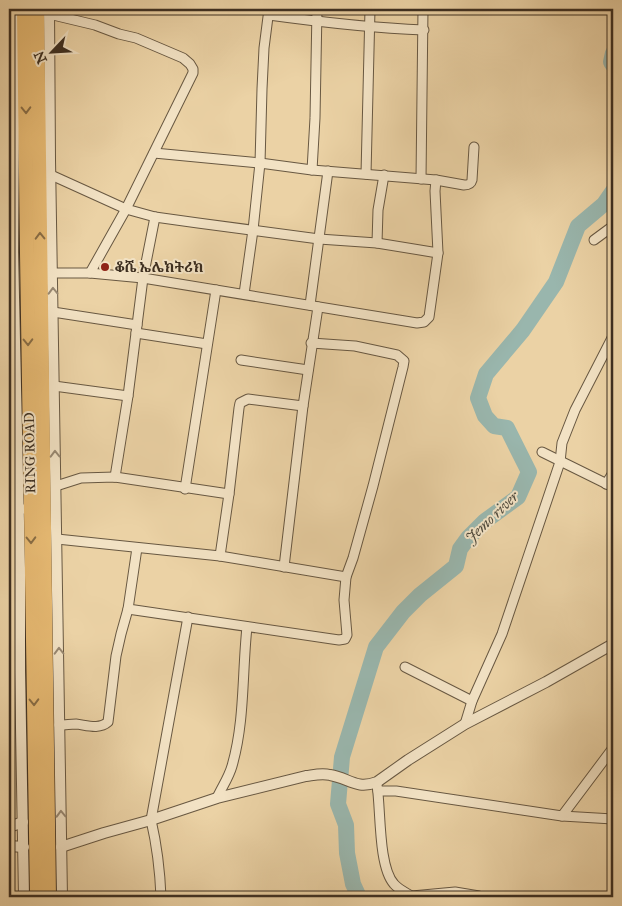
<svg xmlns="http://www.w3.org/2000/svg" width="622" height="906" font-family="'IM FELL Great Primer','Noto Serif Ethiopic',serif">
<style>
.lines{fill:none;stroke-linecap:round;stroke-linejoin:round}
.river{stroke:#99b6ad;stroke-width:16}
.minor-casing{stroke:#685842;stroke-width:11}
.tertiary-casing{stroke:#685842;stroke-width:12}
.trunk-casing{stroke:#3d2f21;stroke-width:16}
.minor{stroke:#f2e2c4;stroke-width:9}
.tertiary{stroke:#f2e2c4;stroke-width:10}
.trunk{stroke:#e6b972;stroke-width:14}
.oneway{stroke:#896d45}
.oneway2{stroke:#988872}
.poi-dot{fill:#8f2418;stroke:#f2e2c4;stroke-width:2}
.labels{text-anchor:middle;dominant-baseline:central;stroke-width:4;stroke-linejoin:round;paint-order:stroke}
.poi-label{font-size:14px;font-weight:bold;fill:#3d2f21;stroke:#f2e2c4;text-anchor:start}
.street-label{font-size:14px;fill:#3d2f21;stroke:#f2e2c4}
.water-label{font-size:15px;font-style:italic;fill:#4f4a3d;stroke:#f2e2c4}
</style>
<rect width="100%" height="100%" fill="#ebd2a5"/>
<filter id="stains"><feTurbulence type="fractalNoise" baseFrequency=".004" numOctaves="4"/><feColorMatrix values="0 0 0 0 .2 0 0 0 0 .09 0 0 0 0 .02 0 0 0 .5 -.17"/></filter>
<radialGradient id="worn" r=".72"><stop offset=".6" stop-color="#630" stop-opacity="0"/><stop offset="1" stop-color="#630" stop-opacity=".3"/></radialGradient>
<g class="lines">
<g class="river">
<polyline points="613,53 611,62 613,65"/>
<polyline points="359,897 353,884 347,853 346,825 338,804 342,757 376,647 403,612 420,595 456,566 460,549 468,538 485,521 518,497 529,472 507,428 494,426 485,416 478,398 486,374 523,330 556,282 578,226 604,204 613,191"/>
</g>
<defs>
<g id="minor">
<polyline points="49,14 95,25 119,34 136,38 183,58 190,64 193,69 193,73 126,209 90,273"/>
<path d="M269,15C320,22 372,28 424,30"/>
<path d="M154,153L260,163L312,170L436,180L464,185C469,185 471,184 472,180L474,147"/>
<polyline points="312,170 315,118 317,9"/>
<polyline points="366,174 370,9"/>
<polyline points="51,175 126,209 155,217 198,223 319,239 377,243 438,253"/>
<polyline points="421,179 423,9"/>
<polyline points="594,240 613,226"/>
<polyline points="377,243 378,210 384,175"/>
<polyline points="52,273 90,273 143,278 417,323 424,322 429,317 438,253 435,191 436,180"/>
<polyline points="244,294 253,230 260,163 262,89 264,48 269,9"/>
<polyline points="310,305 328,171"/>
<polyline points="53,312 137,325"/>
<polyline points="136,333 207,344"/>
<polyline points="241,360 308,370"/>
<polyline points="54,386 128,396"/>
<polyline points="542,452 613,487"/>
<polyline points="115,477 128,396 143,278 155,217"/>
<polyline points="606,484 613,473"/>
<polyline points="56,486 81,478 115,477 229,494"/>
<polyline points="185,489 216,290"/>
<polyline points="9,509 31,509"/>
<polyline points="57,539 220,556 346,577"/>
<polyline points="220,556 229,494 239,408 240,403 248,399 303,406"/>
<polyline points="284,567 303,406 318,307"/>
<polyline points="128,609 332,639 339,640 345,639 347,635 344,600 346,577 353,558 373,486 403,367 404,361 397,355 355,346 311,343"/>
<polyline points="405,667 472,701"/>
<polyline points="465,724 472,701 502,634 560,462 562,443 575,410 613,336"/>
<path d="M59,725C65,725 71,724 76,724C86,725 99,730 108,722L116,656L121,634L128,609L137,548"/>
<path d="M377,785C381,809 378,866 394,884C399,890 407,893 413,897"/>
<polyline points="378,791 396,791 562,816 613,819"/>
<path d="M217,798C222,787 229,777 232,766C245,721 242,673 247,627"/>
<polyline points="562,816 613,748"/>
<polyline points="412,896 455,892 479,896 483,897"/>
<path d="M161,897C160,871 157,846 151,820L188,617"/>
</g>
<g id="tertiary">
<polyline points="15,9 13,252 20,567 20,671 24,897"/>
<polyline points="49,9 50,160 62,897"/>
<polyline points="9,827 23,822"/>
<polyline points="9,846 24,847"/>
<path d="M61,847L104,833L151,820L217,798L306,776C314,775 322,773 330,775C349,778 356,790 377,782L408,760L465,724L546,682L613,644"/>
</g>
<g id="trunk">
<polyline points="24,9 27,253 37,897"/>
<polyline points="37,9 49,897"/>
</g>
</defs>
<use href="#minor" class="minor-casing"/>
<use href="#tertiary" class="tertiary-casing"/>
<use href="#trunk" class="trunk-casing"/>
<use href="#minor" class="minor"/>
<use href="#tertiary" class="tertiary"/>
<use href="#trunk" class="trunk"/>
</g>
<defs><path id="oneway-chevron" d="M-2-3.5L2.5 0L-2 3.5" fill="none" stroke-width="1.6" stroke-linecap="round" stroke-linejoin="round" transform="scale(1.25)"/></defs>
<g class="oneway">
<use href="#oneway-chevron" transform="translate(26 110) rotate(89)"/>
<use href="#oneway-chevron" transform="translate(40 236) rotate(-91)"/>
<use href="#oneway-chevron" transform="translate(28 342) rotate(89)"/>
<use href="#oneway-chevron" transform="translate(31 540) rotate(89)"/>
<use href="#oneway-chevron" transform="translate(34 702) rotate(89)"/>
</g>
<g class="oneway2">
<use href="#oneway-chevron" transform="translate(53 291) rotate(-91)"/>
<use href="#oneway-chevron" transform="translate(55 454) rotate(-91)"/>
<use href="#oneway-chevron" transform="translate(59 651) rotate(-91)"/>
<use href="#oneway-chevron" transform="translate(61 814) rotate(-92)"/>
</g>
<circle class="poi-dot" cx="105" cy="267" r="5"/>
<g class="labels">
<g class="poi-label">
<text x="115" y="267">ቆሼ ኤሌክትሪክ</text>
</g>
<g class="street-label">
<text transform="translate(30 453) rotate(-91)">RING ROAD</text>
</g>
<g class="water-label">
<text transform="translate(492 517) rotate(-44)">Jemo river</text>
</g>
</g>
<rect width="622" height="906" fill="none" stroke="#ebd2a5" stroke-width="30"/>
<rect x="10" y="10" width="602" height="886" fill="none" stroke="#3d2f21" stroke-width="2.5"/>
<rect x="15" y="15" width="592" height="876" fill="none" stroke="#3d2f21"/>
<g transform="translate(52 52) rotate(245)" stroke="#f2e2c4" stroke-width="4" paint-order="stroke">
<path d="M0-4L9 19L0 12L-9 19Z" fill="#3d2f21"/>
<text y="-8" font-size="14" font-weight="bold" text-anchor="middle" fill="#3d2f21">N</text>
</g>
<rect width="100%" height="100%" filter="url(#stains)"/>
<rect width="100%" height="100%" fill="url(#worn)"/>
</svg>
